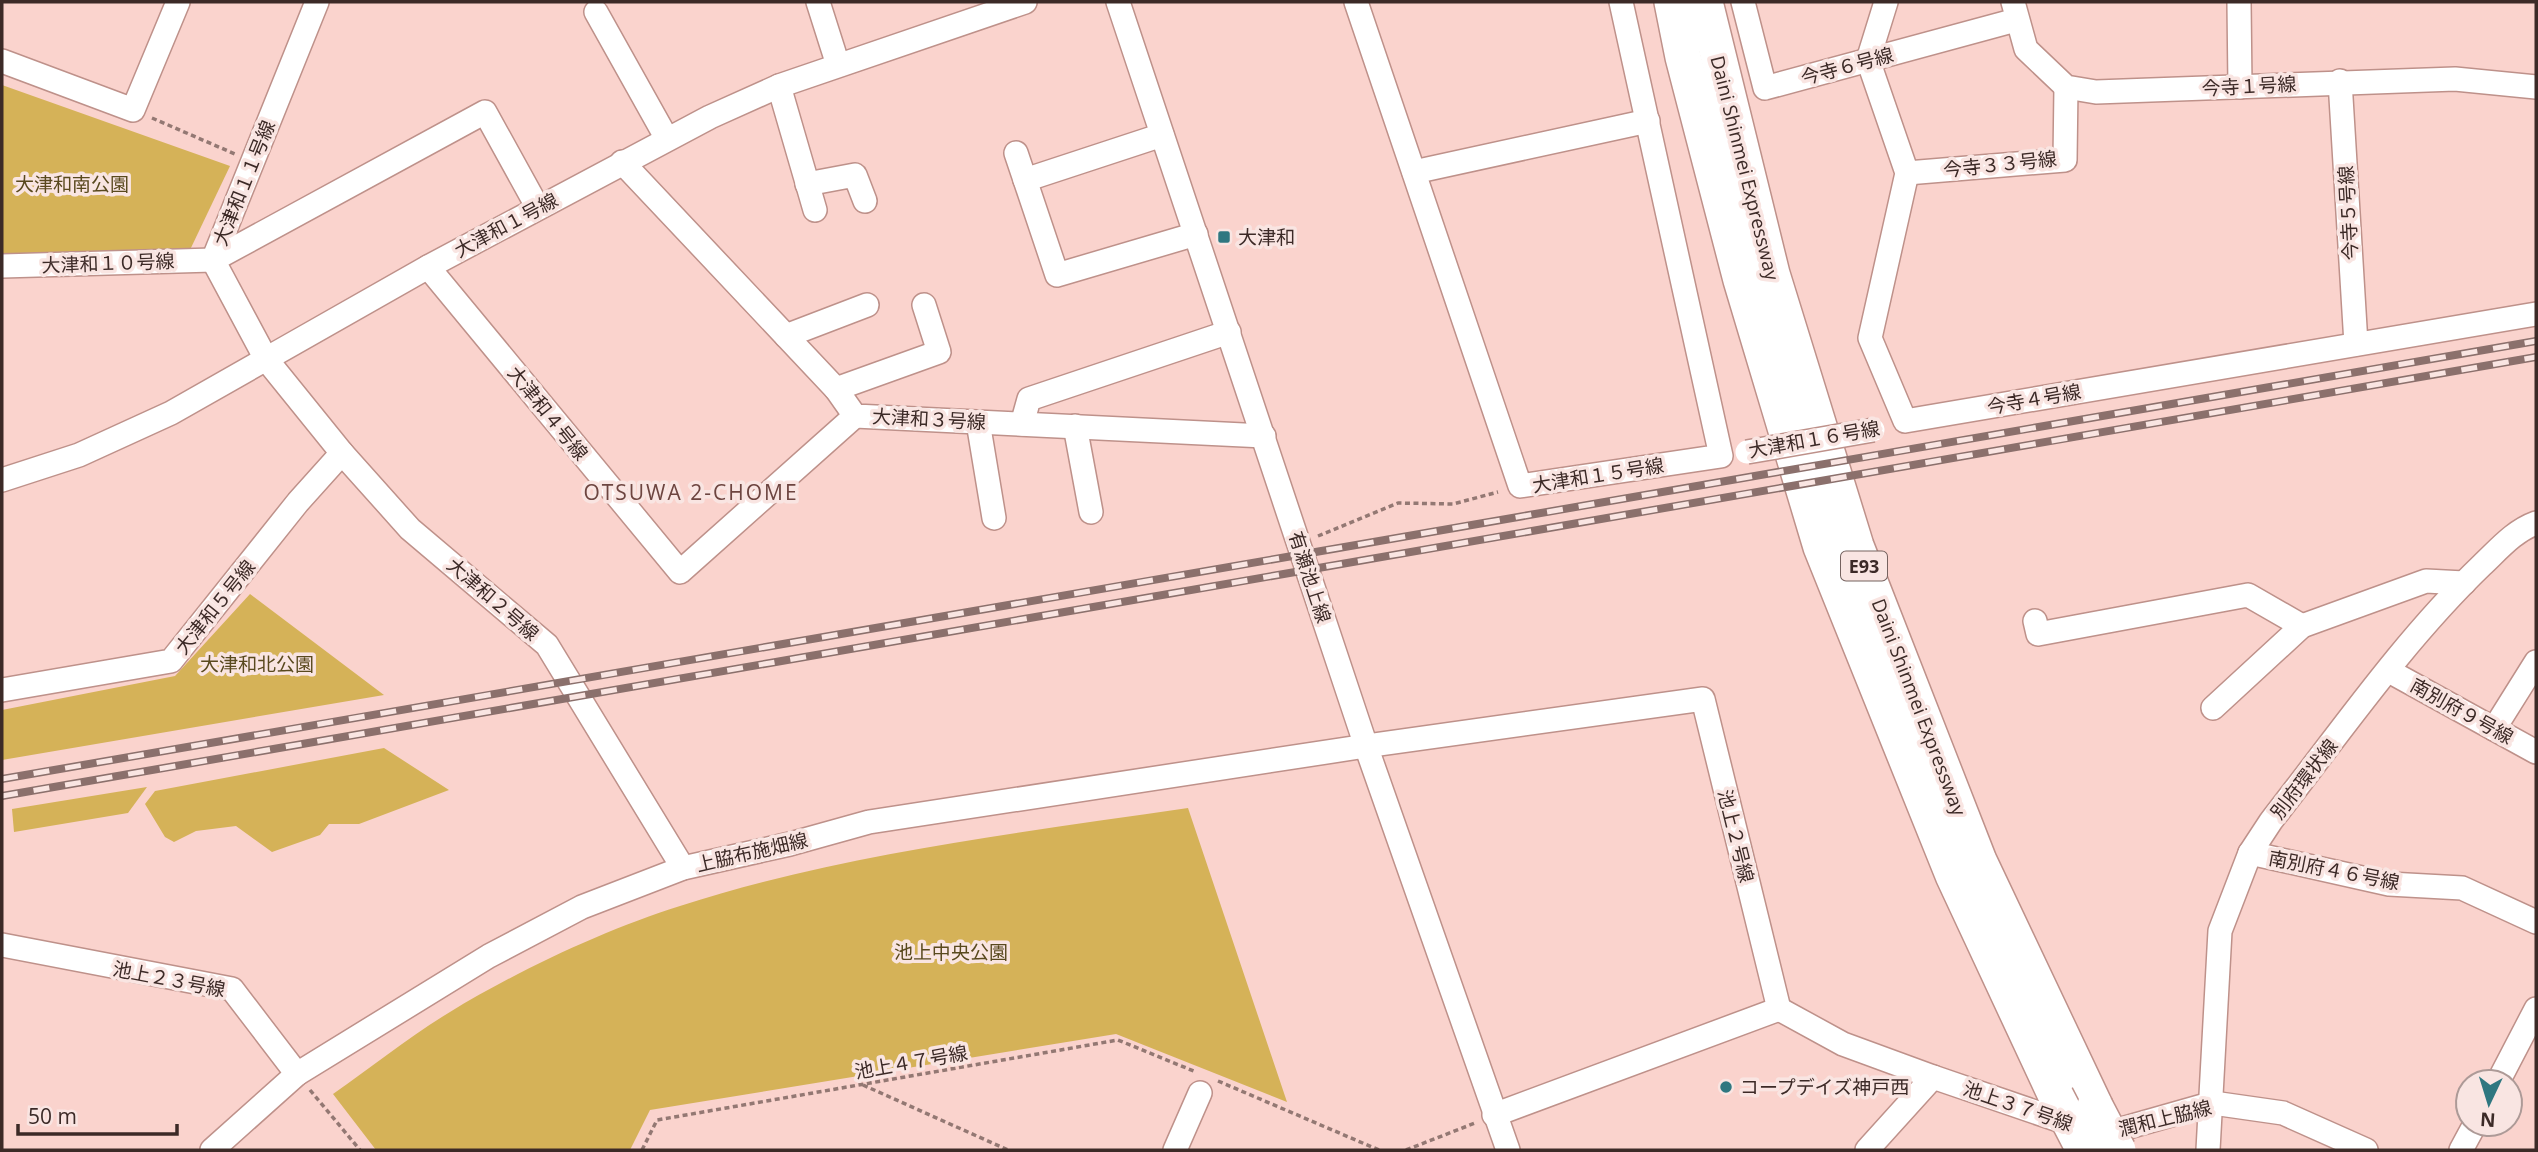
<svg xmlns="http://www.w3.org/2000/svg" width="2538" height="1152" font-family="'Open Sans','Noto Sans JP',sans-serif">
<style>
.green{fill:#d5b258}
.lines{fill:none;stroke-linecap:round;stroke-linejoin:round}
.minor-casing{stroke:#be918a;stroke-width:26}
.highway-casing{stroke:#be918a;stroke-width:38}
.path{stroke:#937873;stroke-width:3.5;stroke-dasharray:5 3.5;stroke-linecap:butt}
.minor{stroke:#fff;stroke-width:23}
.highway{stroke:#fff;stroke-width:35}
.rail-casing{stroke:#8b706c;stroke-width:8}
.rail{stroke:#f9e5e2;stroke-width:5;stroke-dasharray:16;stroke-linecap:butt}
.minor-bridge-casing{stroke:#be918a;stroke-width:26;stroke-linecap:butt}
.highway-bridge-casing{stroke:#be918a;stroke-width:38;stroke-linecap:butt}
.minor-bridge{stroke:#fff;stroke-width:23}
.highway-bridge{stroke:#fff;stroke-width:35}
.poi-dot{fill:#2f7780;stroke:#f9e5e2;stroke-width:2.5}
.labels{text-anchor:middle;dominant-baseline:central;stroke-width:7;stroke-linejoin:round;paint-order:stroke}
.shield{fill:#f9e5e2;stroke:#75625f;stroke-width:2}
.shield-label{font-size:18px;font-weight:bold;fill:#3c2a27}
.street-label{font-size:19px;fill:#3c2a27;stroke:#f9e5e2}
.park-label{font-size:19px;fill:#59491e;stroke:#f9e5e2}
.poi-label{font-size:19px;fill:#3c2a27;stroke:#f9e5e2;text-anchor:start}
.neighbourhood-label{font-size:21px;letter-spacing:2px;fill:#6d4540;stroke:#f9e5e2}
</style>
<rect width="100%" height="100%" fill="#fad3cd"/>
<g class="green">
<polygon points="2,85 230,166 189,252 2,256"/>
<polygon points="250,594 384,695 2,760 2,710 175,676"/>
<polygon points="384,748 449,790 359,824 329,824 320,835 272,852 236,826 196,831 174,842 165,837 145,804 155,791"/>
<polygon points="147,787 128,813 14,832 12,809"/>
<path d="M1188,808L1287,1102L1116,1034L650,1110L630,1150H376L333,1094C372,1067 410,1036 450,1012C517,971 606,929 680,906C845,853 1018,833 1188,808Z"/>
</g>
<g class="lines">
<defs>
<g id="minor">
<polyline points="317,2 213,260 266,359 342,453 410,529 547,645 683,868"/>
<polyline points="818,2 838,65"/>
<polyline points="1118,2 1366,746 1508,1150"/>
<polyline points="1356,2 1520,486 1721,456 1621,2"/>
<polyline points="1743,2 1765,88 2016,20"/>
<polyline points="1886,2 1868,60 1907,173 1870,338 1905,421 2536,314"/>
<polyline points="2013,2 2026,49 2066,87 2096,92 2455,79 2536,87"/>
<polyline points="2239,2 2240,87"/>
<polyline points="596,12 667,139"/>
<polyline points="2,61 133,110 178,2"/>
<polyline points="2340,81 2356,344"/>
<polyline points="779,86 815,210"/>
<polyline points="1016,153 1057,275 1196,234"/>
<polyline points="622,162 836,389 855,416 1264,436"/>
<polyline points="1414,172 1648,121"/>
<polyline points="1907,173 2065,160 2066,87"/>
<polyline points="1025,180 1162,135"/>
<polyline points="807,184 855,175 865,201"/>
<polyline points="2,266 213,260 485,112 538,208"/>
<polyline points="428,267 680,572 855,416"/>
<polyline points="786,336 867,305"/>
<polyline points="836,389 939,352 924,305"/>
<polyline points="978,422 994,518"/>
<polyline points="1022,424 1029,399 1229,332"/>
<polyline points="1075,426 1091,512"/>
<polyline points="2,480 79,455 171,413 428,267 710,117 779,86 1025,2"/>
<polyline points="2035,621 2038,634 2248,595 2302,626"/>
<polyline points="2389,671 2536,752"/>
<polyline points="2,690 171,661 298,502 342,453"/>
<polyline points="2213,708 2302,626 2426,581 2464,583"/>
<polyline points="2494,729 2536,662"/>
<polyline points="2250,853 2389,884 2462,888 2536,922"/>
<polyline points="2,945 232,989 297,1074"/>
<polyline points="1779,1009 1843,1044 1933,1077 1867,1150"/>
<polyline points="1933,1077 2076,1126"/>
<polyline points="2498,1082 2536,1009"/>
<polyline points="1494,1115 1779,1009"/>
<polyline points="2098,1140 2104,1134 2213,1103 2283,1113 2366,1150"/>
<polyline points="212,1150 297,1074 489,956 582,907 683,868 790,844 869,822 1366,746 1703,699 1779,1009"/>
<polyline points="1175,1150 1200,1093"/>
<path d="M2208,1150L2220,931L2250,853L2271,821C2339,734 2403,641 2482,565C2499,549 2514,531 2536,523"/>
<polyline points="2461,1150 2475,1124"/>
</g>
<g id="highway">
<polyline points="1672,2 1683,57 1741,280 1821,547 1953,875 2056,1096"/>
<polyline points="1705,2 1772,274 1856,546 1979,861 2095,1106"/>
</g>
</defs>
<use href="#minor" class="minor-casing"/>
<use href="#highway" class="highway-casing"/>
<g class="path">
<polyline points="152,118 235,154"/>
<polyline points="1318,536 1398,503 1453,504 1498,492"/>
<polyline points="1218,1081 1379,1150"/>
<polyline points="863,1085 1008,1150"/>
<polyline points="310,1090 360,1150"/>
<polyline points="642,1150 657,1120 1118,1040 1196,1072"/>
<polyline points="1406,1150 1475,1123"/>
</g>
<use href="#minor" class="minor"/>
<use href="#highway" class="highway"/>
<defs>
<g id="rail">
<polyline points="2,779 2536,341"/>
<polyline points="2,796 2536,357"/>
</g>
</defs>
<use href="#rail" class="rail-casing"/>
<use href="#rail" class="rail"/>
<defs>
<polyline id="minor-bridge" points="1747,452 1873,430"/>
<g id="highway-bridge">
<polyline points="2056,1096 2084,1150"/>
<polyline points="2095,1106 2118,1150"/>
</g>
</defs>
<use href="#minor-bridge" class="minor-bridge-casing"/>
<use href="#highway-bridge" class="highway-bridge-casing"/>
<use href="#minor-bridge" class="minor-bridge"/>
<use href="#highway-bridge" class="highway-bridge"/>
</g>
<g class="poi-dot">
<rect x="1217" y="230" width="14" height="14" rx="3.5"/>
<circle cx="1726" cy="1087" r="7"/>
</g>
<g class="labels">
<rect class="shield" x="1841" y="551.5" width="46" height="29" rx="5"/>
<g class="shield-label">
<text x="1864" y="566">E93</text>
</g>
<g class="street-label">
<text transform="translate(1847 66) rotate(-15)">今寺６号線</text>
<text transform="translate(2249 86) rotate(-3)">今寺１号線</text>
<text transform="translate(2000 164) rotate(-6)">今寺３３号線</text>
<text transform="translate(1745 168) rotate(76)">Daini Shinmei Expressway</text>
<text transform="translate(244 183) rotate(-68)">大津和１１号線</text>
<text transform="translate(2348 213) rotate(-93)">今寺５号線</text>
<text transform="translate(506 225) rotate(-28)">大津和１号線</text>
<text transform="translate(108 263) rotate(-2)">大津和１０号線</text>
<text transform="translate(2034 399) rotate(-10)">今寺４号線</text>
<text transform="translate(548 413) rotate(51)">大津和４号線</text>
<text transform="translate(929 419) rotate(3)">大津和３号線</text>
<text transform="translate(1814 439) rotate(-10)">大津和１６号線</text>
<text transform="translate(1598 475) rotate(-9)">大津和１５号線</text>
<text transform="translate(1310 577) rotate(72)">有瀬池上線</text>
<text transform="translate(493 599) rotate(41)">大津和２号線</text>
<text transform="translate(215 607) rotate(-51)">大津和５号線</text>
<text transform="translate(1919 707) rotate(69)">Daini Shinmei Expressway</text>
<text transform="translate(2462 711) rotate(29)">南別府９号線</text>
<text transform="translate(2304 779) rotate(-52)">別府環状線</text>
<text transform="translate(1736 836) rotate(76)">池上２号線</text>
<text transform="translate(752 852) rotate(-13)">上脇布施畑線</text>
<text transform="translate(2334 870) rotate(11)">南別府４６号線</text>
<text transform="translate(169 979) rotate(11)">池上２３号線</text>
<text transform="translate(911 1062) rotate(-10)">池上４７号線</text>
<text transform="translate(2018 1106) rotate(19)">池上３７号線</text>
<text transform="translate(2165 1118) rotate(-14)">潤和上脇線</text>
</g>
<g class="park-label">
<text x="72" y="184">大津和南公園</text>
<text x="257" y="664">大津和北公園</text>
<text x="951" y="952">池上中央公園</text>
</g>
<g class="poi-label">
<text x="1238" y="237">大津和</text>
<text x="1740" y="1087">コープデイズ神戸西</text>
</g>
<g class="neighbourhood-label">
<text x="691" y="492">OTSUWA 2-CHOME</text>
</g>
</g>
<rect width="2538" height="1152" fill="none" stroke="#3c2a27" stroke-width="7"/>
<g transform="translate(2489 1103) rotate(184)"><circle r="33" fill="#f9e5e2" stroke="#ad9a97" stroke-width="2"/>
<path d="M0-5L12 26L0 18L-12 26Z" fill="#2f7780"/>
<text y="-10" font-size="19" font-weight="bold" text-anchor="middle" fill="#3c2a27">N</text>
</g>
<path d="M18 1124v10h159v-10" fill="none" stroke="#3c2a27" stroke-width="3.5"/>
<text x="28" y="1124" font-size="21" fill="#3c2a27" stroke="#f9e5e2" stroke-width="5" paint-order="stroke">50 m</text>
</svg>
